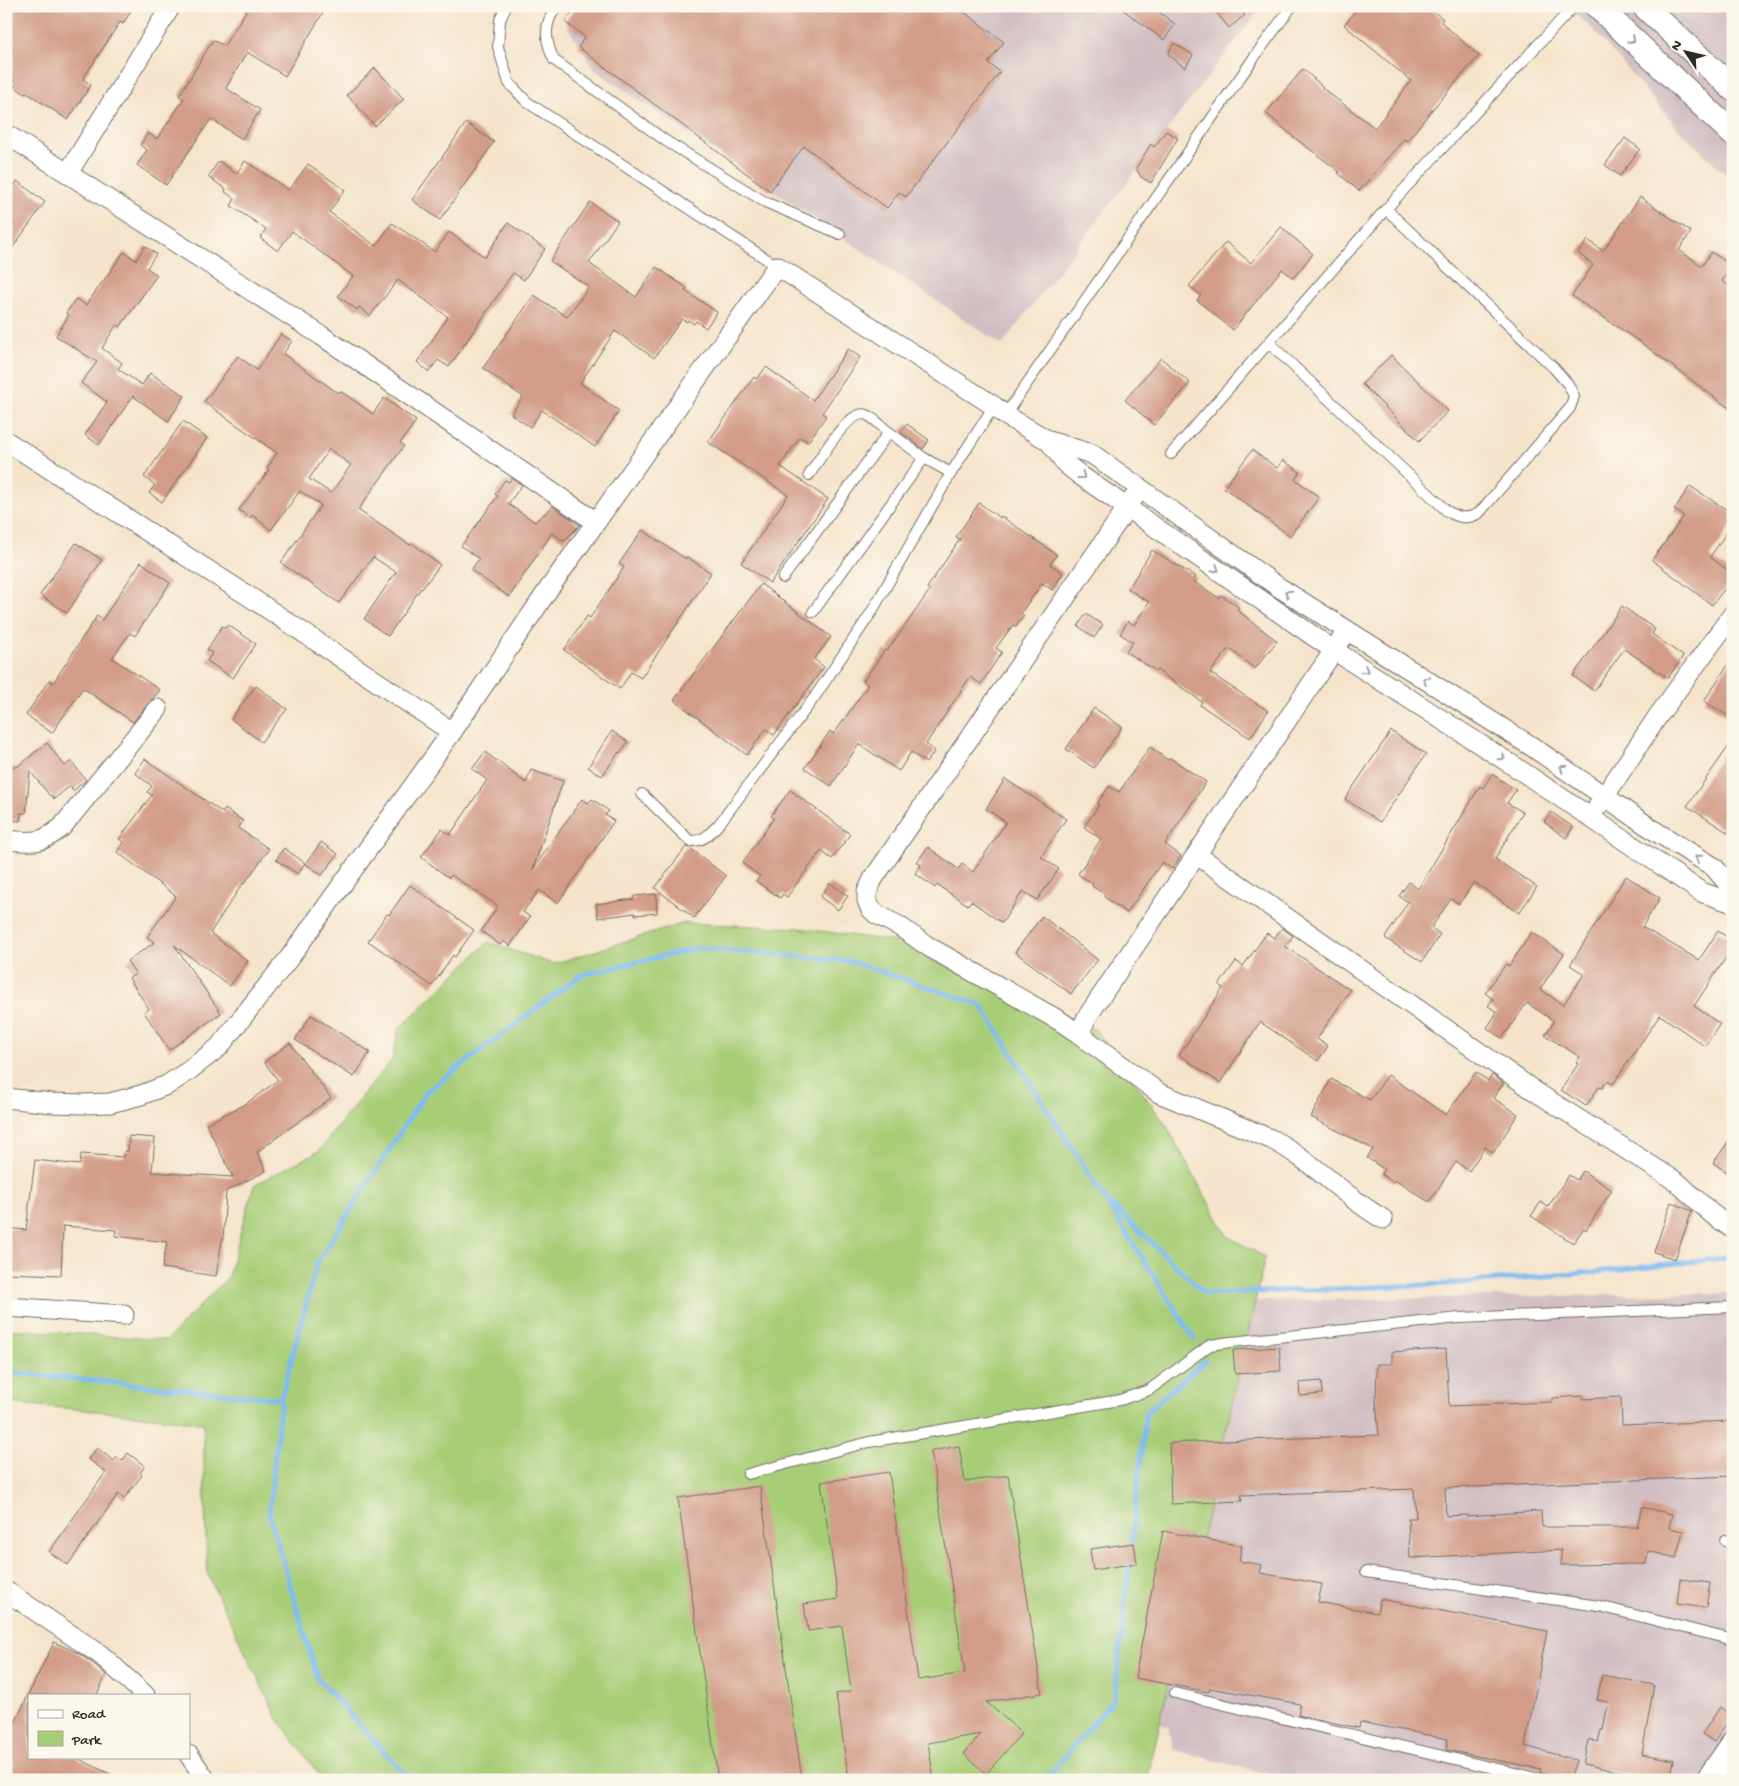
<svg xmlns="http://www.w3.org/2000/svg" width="1739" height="1786" font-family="'Gochi Hand',sans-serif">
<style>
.industrial{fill:#d2bec2}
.green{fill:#a8cd77;stroke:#6a7c51}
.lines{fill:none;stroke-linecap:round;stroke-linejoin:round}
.stream{stroke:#7ebaf1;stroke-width:5}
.building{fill:#d29c88;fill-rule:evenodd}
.service-casing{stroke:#726c63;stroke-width:12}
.minor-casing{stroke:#726c63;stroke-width:21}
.tertiary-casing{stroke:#726c63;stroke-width:26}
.service{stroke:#fff;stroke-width:10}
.minor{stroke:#fff;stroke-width:19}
.tertiary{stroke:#fff;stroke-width:24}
.oneway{stroke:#a0a0a0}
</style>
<rect width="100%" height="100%" fill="#fbf7ec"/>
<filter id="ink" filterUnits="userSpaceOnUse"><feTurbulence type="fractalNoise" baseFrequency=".02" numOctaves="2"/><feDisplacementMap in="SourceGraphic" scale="10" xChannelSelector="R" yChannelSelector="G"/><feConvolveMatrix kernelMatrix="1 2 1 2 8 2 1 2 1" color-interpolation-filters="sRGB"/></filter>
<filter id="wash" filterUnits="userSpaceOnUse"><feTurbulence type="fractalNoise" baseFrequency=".0096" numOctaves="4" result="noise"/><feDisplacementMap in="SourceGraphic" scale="20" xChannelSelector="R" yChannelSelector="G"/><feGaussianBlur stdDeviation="1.12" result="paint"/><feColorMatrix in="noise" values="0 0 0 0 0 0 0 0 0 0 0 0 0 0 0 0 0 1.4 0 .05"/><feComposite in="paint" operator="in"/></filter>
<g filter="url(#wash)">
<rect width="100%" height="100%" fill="#f5e4cb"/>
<g class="industrial">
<polygon points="579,6 1262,6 1002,345 595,70 567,26"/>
<polygon points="1565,6 1733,6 1733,181 1680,131 1592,28"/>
<polygon points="1733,1293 1733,1780 1290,1780 1174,1750 1168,1727 1134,1715 1173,1358 1256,1301"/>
</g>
<polygon class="green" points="685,923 799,928 906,943 974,976 1096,1030 1166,1125 1227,1236 1265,1257 1147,1780 323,1780 277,1718 207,1573 203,1423 108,1412 6,1403 6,1329 167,1340 228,1277 254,1185 319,1151 365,1092 392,1060 399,1029 488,942 553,964"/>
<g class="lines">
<g class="stream">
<polyline points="1111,1204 1205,1294 1447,1284 1595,1272 1733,1257"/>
<polyline points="6,1372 281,1399"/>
<polyline points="1131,1548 1146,1412 1205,1361"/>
<polyline points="410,1780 318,1679 269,1514 281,1399 317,1263 426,1092 581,975 699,948 850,961 981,1005 1194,1339"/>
<polyline points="1045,1780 1114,1699 1130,1559"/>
</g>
</g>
<g id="blocks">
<g class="building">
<polygon points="6,6 134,6 123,24 120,22 83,79 91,85 68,120 26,92 25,94 11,84 14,81 6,76"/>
<polygon points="249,6 327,6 285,76 247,52 226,88 260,110 242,139 211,119 166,185 137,165 147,150 140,145 148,133 157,139 184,99 179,96 213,40 224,46"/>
<polygon points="577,6 956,6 1004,42 988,63 1000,72 906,197 899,192 887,208 804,146 770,191 578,47 585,37 565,22"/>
<polygon points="1118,6 1151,6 1175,24 1164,40"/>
<polygon points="1211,6 1237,6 1245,15 1229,28"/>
<polygon points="1360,6 1427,6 1443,19 1441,22 1479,56 1436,105 1407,141 1404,139 1359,191 1338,173 1340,172 1295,138 1266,113 1303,69 1323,87 1322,88 1375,128 1411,81 1344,25"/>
<polygon points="1174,43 1193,55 1185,68 1168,54"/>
<polygon points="375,68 404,99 375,126 347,95"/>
<polygon points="466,123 494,142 440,220 412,200"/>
<polygon points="1166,131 1178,138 1151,183 1141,177 1136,168 1151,144 1154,147"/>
<polygon points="1625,138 1640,149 1620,176 1605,165"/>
<polygon points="219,161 236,174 245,161 289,190 308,164 345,190 329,212 376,246 392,223 435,252 449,232 485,257 508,223 545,249 524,280 513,273 449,367 438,360 429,372 417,362 448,317 398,280 370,316 359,307 357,310 338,296 353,276 292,231 278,251 260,238 266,229 231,206 235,199 225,192 226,189 208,177"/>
<polygon points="17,181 45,202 6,257 6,196"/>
<polygon points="1640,197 1691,232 1679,250 1702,266 1711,252 1733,266 1722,281 1733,289 1733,411 1640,342 1572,296 1593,265 1578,253 1588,240 1603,251"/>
<polygon points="590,202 618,221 589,263 636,297 656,267 687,288 685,291 717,312 706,328 696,321 694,324 688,320 687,322 682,319 654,358 615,331 580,383 619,411 595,447 542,410 530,427 511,414 523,397 483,368 534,295 567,317 589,287 550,261"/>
<polygon points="1281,227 1313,254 1293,278 1282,269 1233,330 1197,300 1201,295 1189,286 1226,242 1251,263"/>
<polygon points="145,246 156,254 147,268 157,275 120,327 117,324 102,348 122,363 118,369 142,385 150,373 185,396 168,421 133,396 99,445 85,435 107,402 81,383 97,362 56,336 69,315 66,313 76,299 86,305 124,252 136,260"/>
<path d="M281,334L292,341L283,354L338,393L340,391L373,414L384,398L416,421L400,443L404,446L358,510L410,545L412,543L440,565L422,589L421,588L388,636L364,619L396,572L373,557L339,603L281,563L321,505L300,491L271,530L252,515L250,518L239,510L269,470L267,468L277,453L204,402L238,356L257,370ZM329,449L351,465L331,493L309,479Z"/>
<polygon points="848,349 860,357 822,413 826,416 808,442 800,437 780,466 828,499 770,583 741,563 788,495 708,442 754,377 757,379 766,367 813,400"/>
<polygon points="1391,355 1448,411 1419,441 1362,384"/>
<polygon points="1161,358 1190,383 1154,425 1125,400"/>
<polygon points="183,421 207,438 162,502 149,493 155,485 144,477"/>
<polygon points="907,424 929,440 923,449 901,432"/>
<polygon points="1252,450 1277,468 1283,460 1300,472 1295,479 1319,497 1290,536 1224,488"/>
<polygon points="512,478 522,485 508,504 535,522 553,506 580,525 564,541 552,533 509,597 471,570 479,559 461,546 498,496 495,494 505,480 509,482"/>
<polygon points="1690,486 1733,514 1733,523 1710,557 1733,574 1733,578 1712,605 1652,560 1684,516 1674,510"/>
<polygon points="979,503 1000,518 1001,516 1057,555 1050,564 1063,573 1052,590 1042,583 1021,613 1024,616 1016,627 1013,625 996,648 1002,652 981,684 970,677 926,744 935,751 926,763 911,752 899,771 859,744 831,786 805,768 830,731 834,734 868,685 863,681 885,650 887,651 930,590 927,588 960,539 956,537"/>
<polygon points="642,530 686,559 687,557 711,573 641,678 631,672 620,689 564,650 587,616 590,618 624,567 619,564"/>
<polygon points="76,543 102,560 67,613 40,595"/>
<polygon points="1152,550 1196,577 1193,581 1219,598 1221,595 1239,607 1237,610 1277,641 1255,669 1229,648 1210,673 1268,711 1250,738 1200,705 1202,702 1157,670 1156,671 1126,652 1133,642 1120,634 1128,621 1134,625 1149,602 1128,589"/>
<polygon points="141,562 170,583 135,636 130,633 112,658 160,690 133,722 83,688 52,733 26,715 49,680 53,683 97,616 102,620"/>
<polygon points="761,584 831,637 814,659 824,667 774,735 766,729 747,755 674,700"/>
<polygon points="1622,606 1655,629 1652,634 1683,656 1668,678 1624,649 1594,691 1573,676"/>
<polygon points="1086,614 1103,625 1094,638 1078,626"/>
<polygon points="228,625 256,644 233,678 207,661 212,653 207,650 222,626 225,628"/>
<polygon points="1733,657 1733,719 1704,701"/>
<polygon points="256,686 287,709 261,742 231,719"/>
<polygon points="1094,708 1122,727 1094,768 1066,749"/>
<polygon points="612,731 628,742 620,753 619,752 602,776 588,767"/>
<polygon points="1391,731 1426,754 1380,822 1345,799"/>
<polygon points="1733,740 1733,836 1687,806"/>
<polygon points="47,743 65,766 71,761 86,780 73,791 70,786 54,799 51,795 50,796 30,771 26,813 21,813 20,821 6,820 6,766 17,767"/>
<polygon points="1150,747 1168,760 1170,758 1206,782 1165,844 1181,856 1172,869 1162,862 1127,913 1104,897 1105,895 1092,886 1093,884 1078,874 1101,839 1084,827 1099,805 1097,804 1109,786 1119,792"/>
<polygon points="485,752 526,783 531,770 563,781 533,869 582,799 588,803 592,799 609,811 605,815 614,821 558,903 539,890 523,912 530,917 510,946 503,941 500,945 481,931 498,906 451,875 449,878 421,857 442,829 450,835 487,780 472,769"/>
<polygon points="145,759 223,813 225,809 243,821 238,828 269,849 244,884 243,883 210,933 248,961 230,986 174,945 221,1013 169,1050 144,1012 149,1009 129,978 136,974 127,961 155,942 147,937 176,896 117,852 124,842 119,839 152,795 147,792 152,786 135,773"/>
<polygon points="1492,774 1516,790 1507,803 1523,812 1495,859 1537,887 1519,913 1474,882 1459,904 1451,899 1431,928 1440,934 1422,962 1385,938 1408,902 1399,896 1409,882 1418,889 1480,786 1483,788"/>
<polygon points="1005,779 1066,819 1041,857 1059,869 1037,900 1023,891 1002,923 971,901 968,905 937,885 935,888 915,873 921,865 917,862 928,847 958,869 962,864 973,872 1006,822 986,809"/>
<polygon points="790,790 850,834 832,859 821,851 787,897 783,894 780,898 756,881 760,876 742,863 774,818 771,816"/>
<polygon points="1551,812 1573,827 1566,838 1544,822"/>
<polygon points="321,842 338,854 322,875 306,864"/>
<polygon points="686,847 690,848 726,876 694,918 655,888"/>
<polygon points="284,848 305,863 298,874 276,860"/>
<polygon points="1626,876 1660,898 1642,927 1699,960 1718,931 1733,941 1733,947 1694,1006 1720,1024 1705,1046 1660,1015 1613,1084 1607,1081 1602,1088 1599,1087 1586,1106 1561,1090 1578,1064 1576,1063 1580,1057 1545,1035 1554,1021 1527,1003 1502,1038 1487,1028 1497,1012 1488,1006 1493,999 1485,993 1506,964 1509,966 1532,932 1564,954 1540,989 1563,1005 1584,974 1570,965"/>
<polygon points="830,883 848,896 838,910 820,897"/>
<polygon points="410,885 474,930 455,957 453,955 432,986 368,941 387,914 389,915"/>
<polygon points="656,894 657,913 635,915 635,913 598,918 596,904 634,899 634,896"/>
<polygon points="1042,916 1098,960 1071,994 1015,952"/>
<polygon points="1282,928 1293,936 1285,946 1350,990 1317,1039 1328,1046 1318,1061 1260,1022 1220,1083 1179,1055 1223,988 1219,985 1236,961 1243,966 1267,933 1274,938"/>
<polygon points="311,1015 370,1052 354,1077 295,1040"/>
<polygon points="290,1043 331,1098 257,1152 266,1171 226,1191 223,1240 222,1240 216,1276 162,1268 167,1242 115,1236 116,1230 63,1226 61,1275 6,1273 6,1228 26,1230 35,1160 80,1165 81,1154 124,1157 125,1151 128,1151 129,1136 155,1138 152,1172 233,1177 206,1124 247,1103 278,1080 264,1062"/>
<polygon points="1476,1072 1488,1081 1492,1075 1504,1083 1493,1098 1518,1114 1493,1153 1485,1147 1469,1171 1456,1162 1429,1202 1395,1180 1393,1182 1381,1174 1384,1169 1367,1158 1373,1149 1311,1117 1331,1079 1370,1100 1388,1075 1446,1115"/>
<polygon points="1733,1135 1733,1176 1713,1163"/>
<polygon points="1583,1171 1612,1190 1586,1230 1584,1228 1573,1243 1531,1216 1541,1202 1548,1207 1569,1175 1577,1180"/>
<polygon points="1671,1202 1692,1211 1675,1259 1654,1252"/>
<polygon points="1279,1347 1281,1371 1235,1374 1233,1350"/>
<polygon points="1446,1349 1449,1406 1552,1402 1552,1398 1583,1396 1583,1399 1621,1397 1622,1425 1733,1421 1733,1476 1445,1488 1446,1516 1466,1515 1466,1516 1541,1511 1542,1527 1637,1527 1642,1507 1672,1514 1669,1528 1683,1531 1676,1558 1648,1551 1646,1564 1561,1565 1561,1550 1410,1558 1408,1518 1416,1518 1414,1489 1241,1495 1242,1501 1171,1504 1169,1443 1379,1435 1376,1401 1377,1364 1392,1364 1392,1352"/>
<polygon points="1321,1381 1322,1394 1300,1396 1299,1383"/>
<polygon points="959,1446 965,1482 1008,1475 1042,1693 986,1702 1022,1733 986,1774 964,1754 981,1734 928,1743 934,1780 849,1780 836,1694 851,1691 842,1626 808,1631 804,1604 838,1599 821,1482 889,1472 918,1680 965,1673 931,1451"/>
<polygon points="97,1448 114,1461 117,1457 122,1461 128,1453 145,1466 140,1473 142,1475 124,1499 118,1494 68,1565 49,1552 106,1472 88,1459"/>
<polygon points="760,1486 802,1780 718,1780 678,1498"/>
<polygon points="1163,1531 1242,1546 1239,1561 1262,1565 1260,1573 1322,1584 1318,1602 1377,1613 1380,1599 1547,1631 1525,1746 1576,1760 1570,1780 1559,1780 1550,1777 1546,1773 1540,1772 1541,1769 1446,1750 1448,1739 1360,1722 1359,1728 1298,1715 1300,1704 1210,1688 1209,1692 1135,1678"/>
<polygon points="1134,1543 1137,1563 1093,1570 1090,1549"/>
<polygon points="1680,1579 1710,1583 1706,1608 1677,1604"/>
<polygon points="54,1642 78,1653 94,1664 106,1675 97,1695 29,1695 29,1757 75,1757 122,1780 6,1780 6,1741"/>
<polygon points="1602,1675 1654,1685 1642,1754 1674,1760 1670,1780 1638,1780 1638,1776 1583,1764 1588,1740 1598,1742 1601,1730 1603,1730 1608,1702 1597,1700"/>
<polygon points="1720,1707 1732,1716 1714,1742 1702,1734"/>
</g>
</g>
</g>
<g filter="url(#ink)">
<use href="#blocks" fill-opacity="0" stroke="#726c63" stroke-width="1"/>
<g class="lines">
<defs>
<g id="service">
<polyline points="506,6 500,20 498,47 509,83 527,102 777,266"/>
<path d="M557,6C543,24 545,41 554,60L666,141L765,202L840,234"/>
<path d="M1269,343L1447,511C1459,518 1467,520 1479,513L1570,408L1574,396L1568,384L1554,368L1386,209"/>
<polyline points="1005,415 1253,59 1292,6"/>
<polyline points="1171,454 1386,209 1574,6"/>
<path d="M809,475C818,462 849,407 867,415C874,418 882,427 889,432"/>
<polyline points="783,578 889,432 924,458 951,473"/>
<polyline points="813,612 924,458"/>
<path d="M642,794L690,841C704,842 710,833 719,824L814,698L871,613L951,473L994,406"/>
<polyline points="748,1474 869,1442 1120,1400 1149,1390 1210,1345 1231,1342 1459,1318 1733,1307"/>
<polyline points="1725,1540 1733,1545"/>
<polyline points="1366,1572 1599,1606 1733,1640"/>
<polyline points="1175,1693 1544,1780"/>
</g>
<g id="minor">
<polyline points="6,134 322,336 596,522"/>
<polyline points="68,173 171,6"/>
<polyline points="6,441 250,597 452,732"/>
<polyline points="1049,441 1066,464 1081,476 1335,651 1517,768 1701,892 1733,903"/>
<path d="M1347,631L1087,1017L1079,1034L1159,1093L1271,1139C1312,1160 1343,1196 1383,1219"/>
<polyline points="1598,806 1658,716 1733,614"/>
<path d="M6,840C33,842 40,845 62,827L158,709"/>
<polyline points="1197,855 1539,1094 1677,1182 1712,1214 1733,1229"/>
<polyline points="1079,1034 1060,1021 929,947 899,926 876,914 870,908 867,900 867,892 873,879 1135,496"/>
<polyline points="6,1098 52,1103 82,1104 110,1103 141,1095 167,1085 187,1072 219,1047 290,957 452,732 548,590 777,266 994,406 1005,415 1049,441 1092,454 1280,588 1531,746 1658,833 1714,867 1733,890"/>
<polyline points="6,1307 124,1315"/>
<polyline points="6,1591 101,1655 145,1695"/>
<polyline points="189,1755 206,1780"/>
</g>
<g id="tertiary">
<polyline points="1597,6 1733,134"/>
<polyline points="1644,6 1733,89"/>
<polyline points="1708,1780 1733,1744"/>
</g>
</defs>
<use href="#service" class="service-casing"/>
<use href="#minor" class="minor-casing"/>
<use href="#tertiary" class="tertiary-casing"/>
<use href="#service" class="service"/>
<use href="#minor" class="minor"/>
<use href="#tertiary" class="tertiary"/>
</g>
<defs><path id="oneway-chevron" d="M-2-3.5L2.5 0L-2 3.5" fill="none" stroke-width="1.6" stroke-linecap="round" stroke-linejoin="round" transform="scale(1.25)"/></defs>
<g class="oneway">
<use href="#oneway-chevron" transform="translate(1632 40) rotate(43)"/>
<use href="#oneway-chevron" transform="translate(1082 476) rotate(36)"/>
<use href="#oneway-chevron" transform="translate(1216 569) rotate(35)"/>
<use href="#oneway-chevron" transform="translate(1288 593) rotate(-147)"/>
<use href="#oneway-chevron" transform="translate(1365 670) rotate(33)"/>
<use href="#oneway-chevron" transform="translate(1426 680) rotate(-148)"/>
<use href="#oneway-chevron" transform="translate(1502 757) rotate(33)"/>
<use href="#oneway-chevron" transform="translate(1563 768) rotate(-145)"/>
<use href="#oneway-chevron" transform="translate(1698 858) rotate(-149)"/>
</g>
</g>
<rect width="1739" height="1786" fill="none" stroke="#fbf7ec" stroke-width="25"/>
<rect x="28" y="1694" width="162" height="65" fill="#fbf7ec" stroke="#a8a59f"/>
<rect x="38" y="1710" width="25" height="8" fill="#ffffff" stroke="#a8a59f"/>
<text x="72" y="1718" font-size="15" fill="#2b2b2b">Road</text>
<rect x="38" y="1731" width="25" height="15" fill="#a8cd77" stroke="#a8a59f"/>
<text x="72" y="1744" font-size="15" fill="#2b2b2b">Park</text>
<g transform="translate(1686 52) rotate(305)" stroke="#fbf7ec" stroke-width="4" paint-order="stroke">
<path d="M0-4L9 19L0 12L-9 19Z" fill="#2b2b2b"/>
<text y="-8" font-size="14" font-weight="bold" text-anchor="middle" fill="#2b2b2b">N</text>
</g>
</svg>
